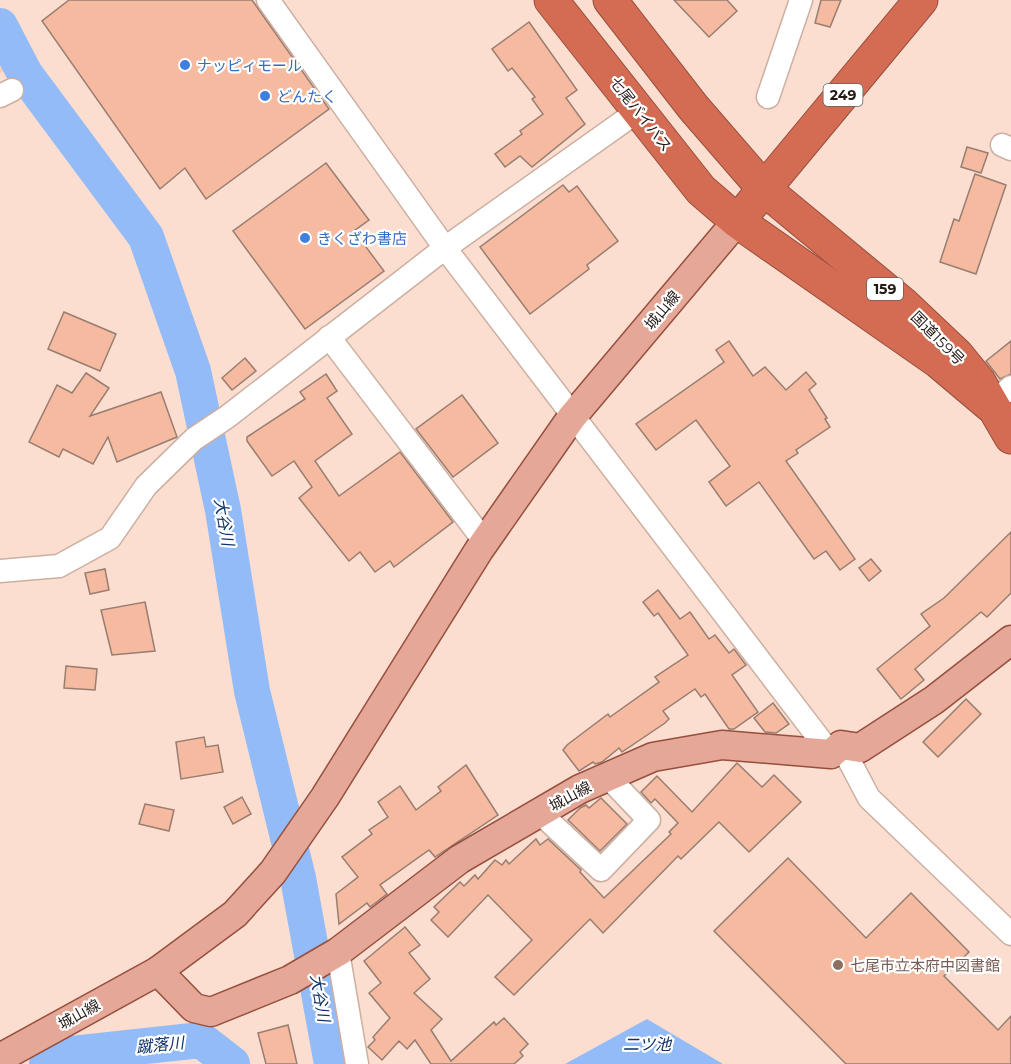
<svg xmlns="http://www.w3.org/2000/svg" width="1011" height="1064" font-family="Montserrat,'Noto Sans JP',sans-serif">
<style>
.built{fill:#f6d0bf}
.water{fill:#92bbf8}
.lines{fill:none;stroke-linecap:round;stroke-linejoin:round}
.river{stroke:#92bbf8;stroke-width:36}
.building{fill:#f5ba9f;stroke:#987d71;stroke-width:1.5}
.minor-casing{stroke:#ccafa1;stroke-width:25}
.major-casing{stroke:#974f3d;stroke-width:31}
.highway-casing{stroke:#974f3d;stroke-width:35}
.minor{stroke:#fff;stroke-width:22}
.major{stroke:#e5a798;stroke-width:28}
.highway{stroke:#d46c53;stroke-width:33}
.shop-dot{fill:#3f7fe0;stroke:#fff;stroke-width:2}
.education-dot{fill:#8d6e63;stroke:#fff;stroke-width:2}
.labels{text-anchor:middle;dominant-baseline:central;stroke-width:4.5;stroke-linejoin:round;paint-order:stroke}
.shield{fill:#fff;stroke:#665f5b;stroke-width:1.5}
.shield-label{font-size:14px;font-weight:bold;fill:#251a15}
.shop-label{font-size:15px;fill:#366cbe;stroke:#fff;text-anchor:start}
.street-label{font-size:15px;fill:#251a15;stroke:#fff}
.education-label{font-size:15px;fill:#785e54;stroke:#fff;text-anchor:start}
.water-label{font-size:16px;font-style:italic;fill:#0d3267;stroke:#fff}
</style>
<rect width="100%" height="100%" fill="#fcded0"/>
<polygon class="built" points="0,28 20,62 0,73"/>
<polygon class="water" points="647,1019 723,1064 565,1064"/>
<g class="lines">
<g class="river">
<polyline points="0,26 25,74 146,237 193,371 223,510 252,691 298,878 332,1064"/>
<polyline points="47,1064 63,1055 201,1040 232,1064"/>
</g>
</g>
<g class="building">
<polygon points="69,0 252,0 329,109 206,199 185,168 160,189 42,21"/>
<polygon points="674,0 727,0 737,11 709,37"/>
<polygon points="821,0 841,0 830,27 815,23"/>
<polygon points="529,22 577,90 566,98 585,124 532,167 520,156 505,167 495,154 522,134 520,131 543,114 532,99 535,97 512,68 508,71 492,49"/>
<polygon points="967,147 988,153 981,173 961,167"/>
<polygon points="326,163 369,220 354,231 384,271 305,329 233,231"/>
<polygon points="975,174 1006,185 976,274 940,262 954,219 959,221"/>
<polygon points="563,185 569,192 577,186 618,241 587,265 589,269 530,314 480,247"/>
<polygon points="64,312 116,334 100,371 48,349"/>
<polygon points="729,341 753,376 765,367 786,390 806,372 816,384 809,390 827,418 825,419 830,427 796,450 798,453 786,461 855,559 840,570 826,551 814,559 759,482 726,506 709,482 730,466 696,420 656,450 636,424 724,362 716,350"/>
<polygon points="1011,341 1011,374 1000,379 986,361"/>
<polygon points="245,358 256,371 232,390 222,378"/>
<polygon points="86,373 109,388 90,416 161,392 177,437 117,462 108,437 93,464 63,449 59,457 29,442 57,385 72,393"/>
<polygon points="326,374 337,391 327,398 352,434 315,461 339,496 400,452 453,522 394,567 390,561 375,572 360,552 349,561 299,498 312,487 294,461 272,476 247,441 247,437 305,399 300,392"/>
<polygon points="462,395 498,443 453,477 416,429"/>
<polygon points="1011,532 1011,593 987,617 981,612 915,669 924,680 901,699 877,669 930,626 921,614 944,598"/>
<polygon points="871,559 881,571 869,581 859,568"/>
<polygon points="105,569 109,590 90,594 85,573"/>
<polygon points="658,590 680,619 690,612 709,639 715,635 729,653 734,649 746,665 732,675 758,712 734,729 729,729 705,694 701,697 695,689 663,711 669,719 665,723 622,752 619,748 602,762 595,764 593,762 579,771 563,750 567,745 608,714 610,717 659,682 655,677 688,655 658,613 654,616 643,602"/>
<polygon points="145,602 155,651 112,655 101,610"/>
<polygon points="66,666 97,669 95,690 64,688"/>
<polygon points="966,699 981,714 938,757 923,742"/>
<polygon points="773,703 789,724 776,733 765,732 754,718"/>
<polygon points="204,737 206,747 218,745 223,772 181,779 176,742"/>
<polygon points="737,763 762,787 774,775 801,802 749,852 719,822 681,859 678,856 603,933 590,919 514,995 495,977 532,940 488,895 448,937 431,920 439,912 434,907 460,882 464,886 475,875 478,879 495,860 502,865 506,860 509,864 536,839 540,845 548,839 581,870 580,872 604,898 671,834 669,832 678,823 655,799 651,803 641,792 657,776 692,812"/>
<polygon points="466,765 498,815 435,857 429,850 380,885 387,894 370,907 367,903 339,924 336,894 358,877 342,857 372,834 369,830 388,817 378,802 400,786 416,810 441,791 438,787"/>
<polygon points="242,797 251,814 233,824 224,807"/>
<polygon points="601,798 627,824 600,851 568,820 580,808 586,805 589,808"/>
<polygon points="145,804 174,810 169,831 139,824"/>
<polygon points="788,858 866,938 911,893 969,952 944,976 998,1030 1011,1016 1011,1064 846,1064 714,931"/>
<polygon points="405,927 420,945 409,953 430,979 414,993 442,1019 431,1030 451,1061 494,1022 496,1025 504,1018 528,1044 520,1052 523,1056 514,1064 431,1064 415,1040 407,1049 399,1041 382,1060 368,1047 375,1040 373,1037 390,1018 369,993 381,983 364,961"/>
<polygon points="288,1025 297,1064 266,1064 258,1033"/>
</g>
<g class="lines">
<defs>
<g id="minor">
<polyline points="268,0 445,248 831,754"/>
<polyline points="0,96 12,90"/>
<polyline points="768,97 801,0"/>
<polyline points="1002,145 1011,149"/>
<polyline points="329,337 485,542"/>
<polyline points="990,405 1011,387"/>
<polyline points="0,571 59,566 110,538 146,486 194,439 227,417 445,248 638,111"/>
<polyline points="841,745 869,798 1011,934"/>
<polyline points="539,812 601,870 649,820 608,777"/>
<polyline points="338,952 357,1064"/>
</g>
<g id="major">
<polyline points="158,971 194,1008 211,1012 290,980 338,952 460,859 580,789 653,757 722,745 831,754 841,745 860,748 934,700 1011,640"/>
<polyline points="0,1058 158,971 235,914 273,872 325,797 479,550 572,417 737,221"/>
</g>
<g id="highway">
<polyline points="551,0 701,190 737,221 939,362 990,405"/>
<polyline points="610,0 693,107 764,189 903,304 957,355 979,382 1011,437"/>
<polyline points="750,206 921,0"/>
</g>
</defs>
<use href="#minor" class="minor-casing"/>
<use href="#major" class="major-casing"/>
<use href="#highway" class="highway-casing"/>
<use href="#minor" class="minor"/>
<use href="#major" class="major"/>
<use href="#highway" class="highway"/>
</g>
<g class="shop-dot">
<circle cx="185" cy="65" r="6"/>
<circle cx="265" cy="96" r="6"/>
<circle cx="305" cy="238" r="6"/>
</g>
<circle class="education-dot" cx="838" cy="965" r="6"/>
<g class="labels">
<g class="shield">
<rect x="823.5" y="84" width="39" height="22" rx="4.5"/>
<rect x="867" y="278" width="36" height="22" rx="4.5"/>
</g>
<g class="shield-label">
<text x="843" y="95">249</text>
<text x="885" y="289">159</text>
</g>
<g class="shop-label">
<text x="197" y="65">ナッピィモール</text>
<text x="277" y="96">どんたく</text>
<text x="317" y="238">きくざわ書店</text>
</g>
<g class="street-label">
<text transform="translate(641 114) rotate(52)">七尾バイパス</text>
<text transform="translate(662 310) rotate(-50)">城山線</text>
<text transform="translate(938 338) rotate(45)">国道159号</text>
<text transform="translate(570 796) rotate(-28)">城山線</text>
<text transform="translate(79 1014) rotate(-29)">城山線</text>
</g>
<g class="education-label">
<text x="850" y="965">七尾市立本府中図書館</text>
</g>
<g class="water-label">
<text transform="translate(224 522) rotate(80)">大谷川</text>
<text transform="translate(320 998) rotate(80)">大谷川</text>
<text x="647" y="1044">二ツ池</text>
<text transform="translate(160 1045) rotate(-6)">蹴落川</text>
</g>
</g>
</svg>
